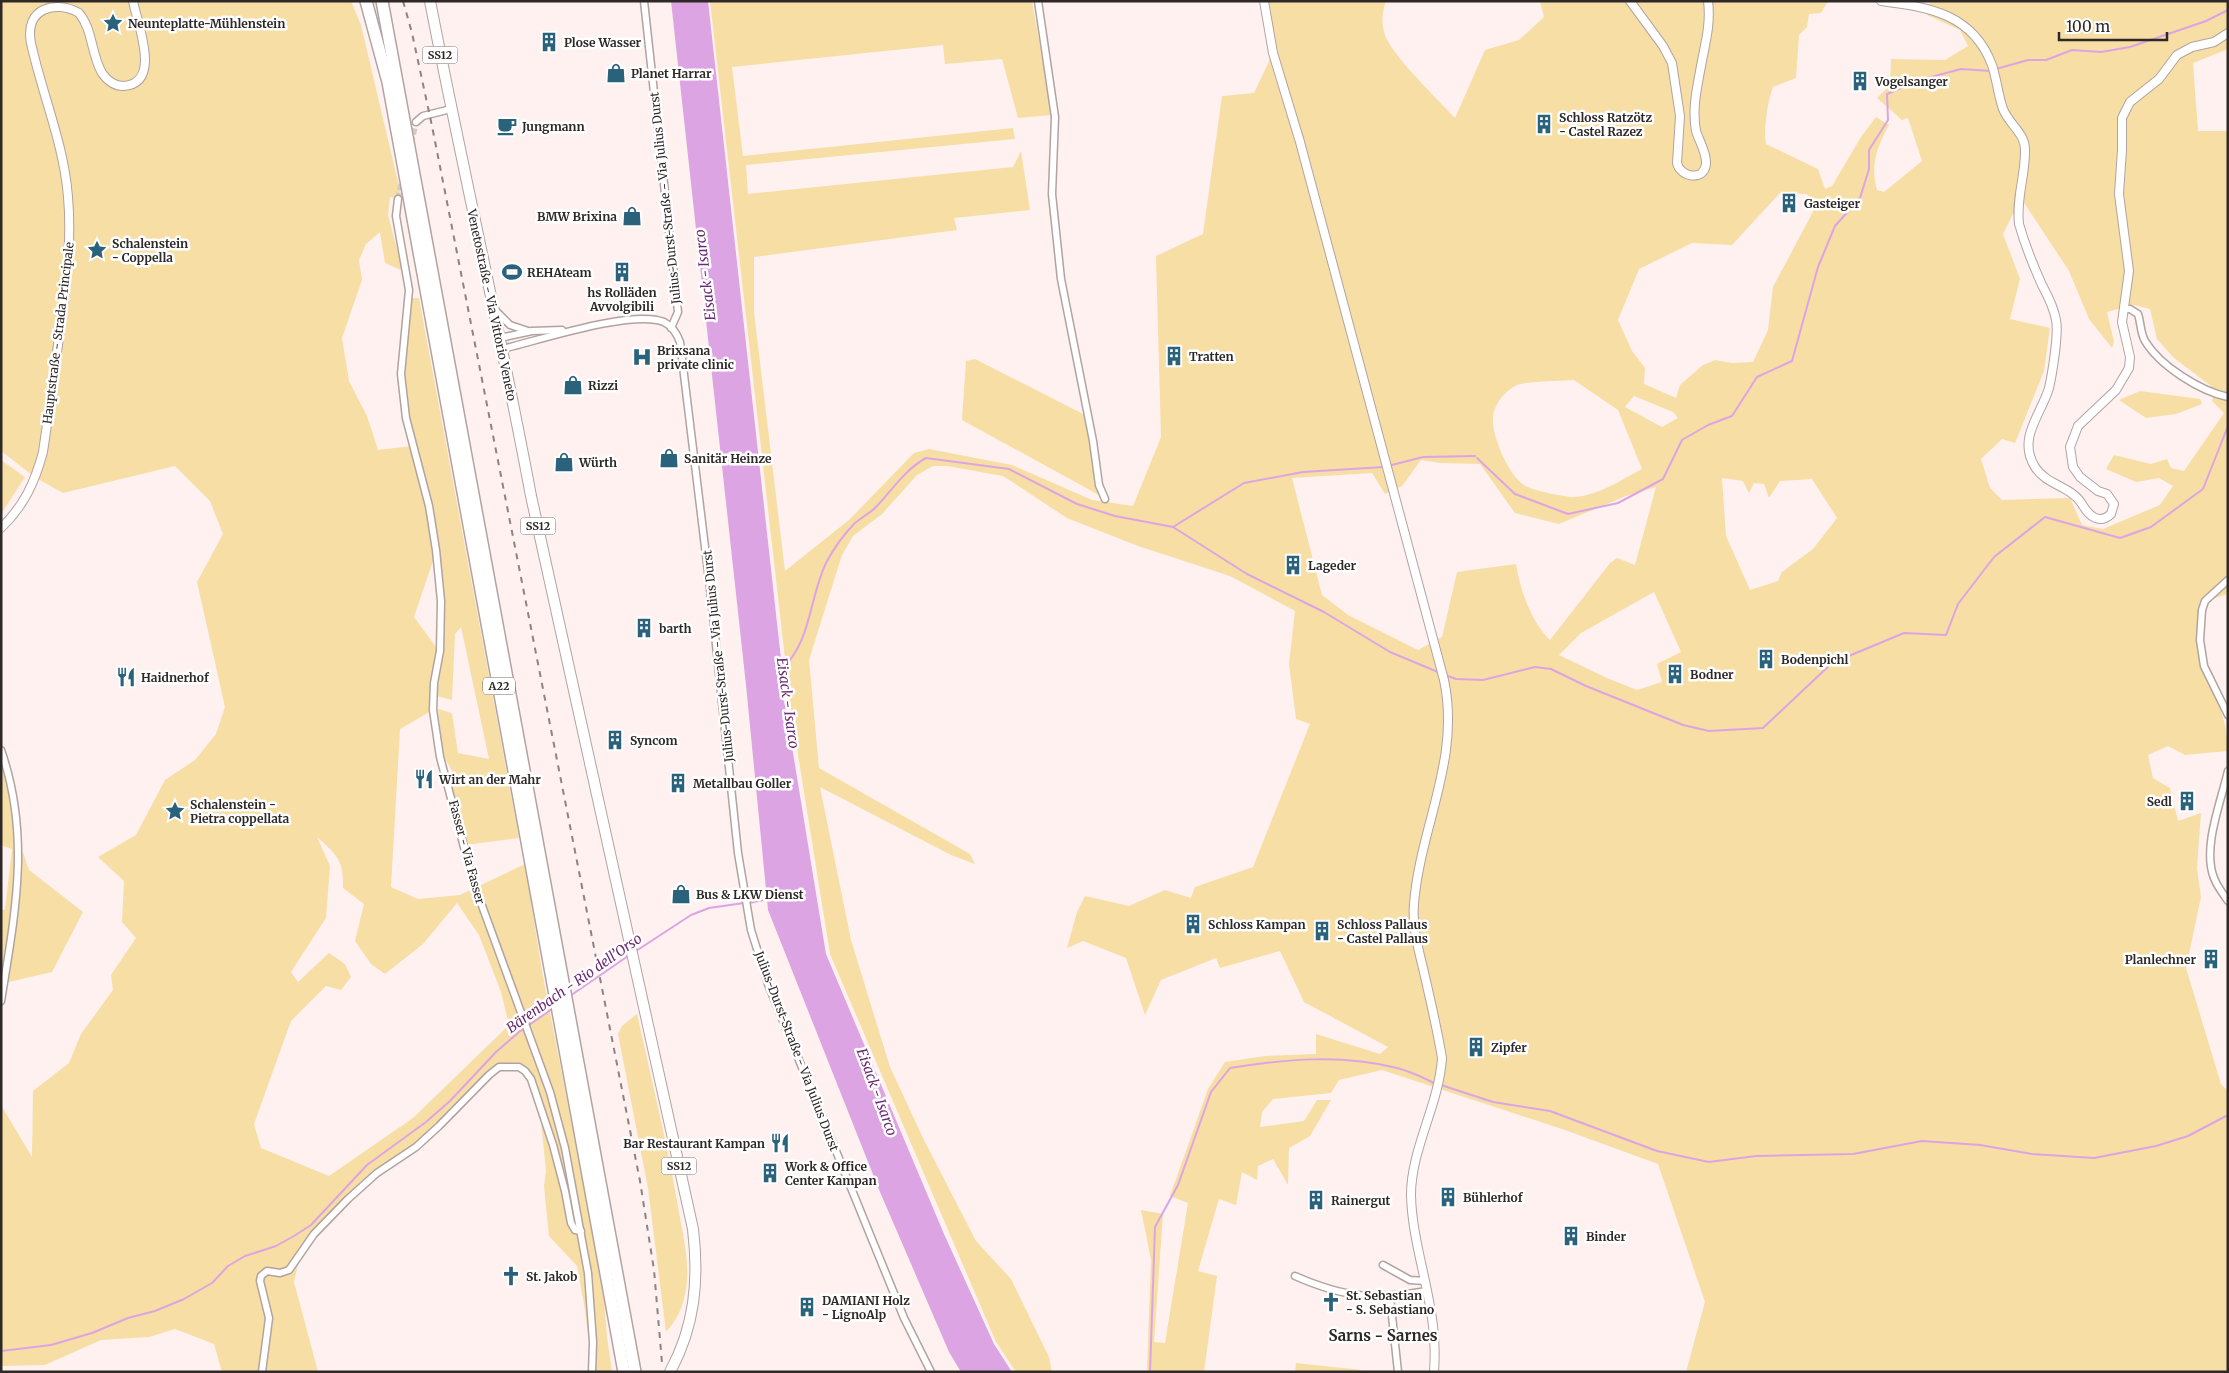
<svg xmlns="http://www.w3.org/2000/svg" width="2229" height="1373" font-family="Merriweather,serif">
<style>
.green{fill:#f7dea5;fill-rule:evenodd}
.water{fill:#dda4e3}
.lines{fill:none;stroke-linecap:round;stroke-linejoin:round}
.stream{stroke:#dda4e3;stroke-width:2}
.minor-tunnel{stroke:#d4c9c8;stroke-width:6;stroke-dasharray:6 3;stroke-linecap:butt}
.minor-casing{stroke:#b2a3a1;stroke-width:9}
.tertiary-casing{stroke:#b2a3a1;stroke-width:10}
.primary-casing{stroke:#b2a3a1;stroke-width:12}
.motorway-casing{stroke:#b2a3a1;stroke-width:14}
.minor{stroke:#fff;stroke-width:6}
.tertiary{stroke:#fff;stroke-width:8}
.primary{stroke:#fff;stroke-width:10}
.motorway{stroke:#fff;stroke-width:11}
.rail{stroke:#8c8382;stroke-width:2;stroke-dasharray:6 6;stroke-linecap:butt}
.labels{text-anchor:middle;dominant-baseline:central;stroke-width:5;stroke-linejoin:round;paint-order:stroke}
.shield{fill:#fff;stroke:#6d6868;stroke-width:1}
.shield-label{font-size:11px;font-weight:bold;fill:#2e2827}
.poi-label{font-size:12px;font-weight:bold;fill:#2e2827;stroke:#fff;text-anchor:start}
.street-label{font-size:12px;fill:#2e2827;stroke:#fff}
.water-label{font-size:14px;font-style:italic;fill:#6b2973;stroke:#fff}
.quarter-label{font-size:15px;font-weight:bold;fill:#2e2827;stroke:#fff}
</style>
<rect width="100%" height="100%" fill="#fef1f0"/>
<g class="green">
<path d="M1,1H351L361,25L402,199L390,197L388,215L403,271L385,263L380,232L366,244L359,260L362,280L342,338L349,381L367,416L378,450L412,446L401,374L408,298H419L519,838L465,845L446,775L456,778L443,755L438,709L452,713L458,753L489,759L461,627L455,634L452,700L437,696L440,654L433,710L400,729L391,887L418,899L460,895L525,864L542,971L603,1286L607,1337L612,1372H593L584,1304L577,1266L549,1236L544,1186L546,1171L539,1101L525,1071L499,1067L439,1126L377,1173L301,1251L294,1282L318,1372H222L214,1344L175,1329L149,1337L101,1340L45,1365L1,1366V1105L32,1157L33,1091L69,1063L81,1034L113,990L111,975L136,938L122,922L124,881L98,857L136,835L165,780L195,760L216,734L225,707L197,582L223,534L210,501L175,466L63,493L36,478L1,451ZM436,552L441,601L439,651L414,617ZM317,837C336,854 344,860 343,888L364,904L355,941L371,964L385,974L423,944L457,903L479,935L501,992L509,1025L413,1118L329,1176L261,1148L254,1124L291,1021L326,986L341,990L351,977L345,964L329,953L298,982L291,972L326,918L330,866Z"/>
<path d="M710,1H1032L1052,115L1018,118L1002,59L945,64L943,45L732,67L743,156L1013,128L1015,139L746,165L748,194L1013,167L1021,151L1030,210L954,218L957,230L754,257V312L785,571L849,520L914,453L929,449L1012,465L1092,500L1133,506L1161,437L1156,256L1203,234L1222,96L1254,93L1273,53L1264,1H1386C1382,12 1381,24 1385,35C1391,54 1439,101 1455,118L1485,50L1519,40L1544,17L1540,1H1828L1821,13L1809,14L1807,27L1799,35L1796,78L1773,87C1768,100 1763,130 1766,144L1818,169L1825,189L1832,186L1861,137L1876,117L1889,125C1877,147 1870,164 1877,190L1884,192L1922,161L1908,118L1902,120L1877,98L1890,85L1891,59L1945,60L1968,46L1960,30L1927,15L1930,1H2228V49L2193,63L2198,131H2228V594L2205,601C2200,622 2199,645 2204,666C2213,696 2229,718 2227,751L2185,755L2168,746L2148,755L2153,778L2170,788L2178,821L2201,813L2197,868L2201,897L2186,968L2221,1084L2228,1091V1372H1686L1705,1302L1658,1164L1565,1130L1382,1070L1339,1080L1331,1093L1273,1099L1262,1112L1260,1127L1304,1121L1317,1100H1331L1310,1136L1289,1148L1288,1185L1273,1159L1258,1166L1257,1180L1242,1172L1236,1205L1219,1199L1198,1271L1217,1276L1204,1372H1147L1151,1260L1141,1210L1163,1214L1154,1342L1165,1343L1188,1203L1170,1196L1208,1089L1225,1062L1265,1056L1316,1054V1034L1380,1054L1388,1047L1304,1002L1280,951L1220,968L1216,958L1161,980L1145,1015L1126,958L1083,941L1067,948L1077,912L1085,896L1129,906L1165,890L1191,898L1195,887L1253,867L1310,724L1296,719L1289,664L1295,611L1230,576L1138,546L1067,518L1003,476L947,466H933L917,475L882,514L853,536L842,555L809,660L819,768L970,854L975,864L951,855L820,787L851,940L890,1067L923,1138L976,1241L1011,1279L1049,1357L1052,1372H1016L996,1342L830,954L791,711ZM1780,193L1807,194L1816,206L1773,287L1768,330L1753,362L1732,363L1715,360L1703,365L1680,385L1676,398L1644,384L1645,368L1632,351L1618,320L1639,269L1692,243L1732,245ZM2021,198L2069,271L2089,319L2112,348L2114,342L2107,312L2134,305L2150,309L2157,339L2174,358L2215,389L2212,401L2224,413L2184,471L2171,468L2167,459L2151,464L2114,455L2106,469L2136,482L2159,478L2173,486L2160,505L2103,529L2082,525L2070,498L2002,500L1990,488L1981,459L2002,439L2015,443L2044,371L2050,328L2010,319L2020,279L2003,234ZM1574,380L1618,410L1642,469C1621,480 1601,494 1576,497C1568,498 1530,490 1524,485C1509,476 1493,438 1493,421C1492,407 1504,391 1517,385C1528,381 1561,381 1574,380ZM1634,396L1673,412L1678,418L1662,427L1625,407ZM1421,460L1440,463L1480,464L1515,513L1559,524L1626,496L1656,487L1635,565L1617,558L1610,563L1550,640C1531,621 1520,590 1516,564L1457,572L1442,637L1418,650L1348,615L1322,595L1292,478L1372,473L1385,494L1402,486ZM1722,478L1743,481L1749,493L1754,483L1764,484L1769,498L1780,481L1812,479L1837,518L1813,549L1782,572L1778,581L1750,590L1726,536ZM1654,592L1681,652L1657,664L1662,682L1637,690L1607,678L1559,655L1581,633Z"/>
<polygon points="975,359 1085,415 1099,495 962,420 966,361"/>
<polygon points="2140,391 2200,399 2202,404 2176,414 2146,418 2119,400"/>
<polygon points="1,460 25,477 1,514"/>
<polygon points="1,750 19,841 29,870 83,912 52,972 4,983 1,1001 1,909 5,910 12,849 1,845"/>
<path d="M637,1014C651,1077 666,1139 677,1201C681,1227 689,1255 687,1281C685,1301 680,1317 666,1332L648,1188L618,1034L622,1026Z"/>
<polygon points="1296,1363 1361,1370 1361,1372 1295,1372"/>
</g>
<polygon class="water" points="671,1 708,1 782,668 782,686 826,954 944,1234 994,1344 1012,1372 961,1372 949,1352 880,1192 768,910 746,685"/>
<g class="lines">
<g class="stream">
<polyline points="1996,69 2028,60 2046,60 2072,50 2101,52 2130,47 2206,21 2228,10"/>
<polyline points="1477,458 1515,494 1568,514 1618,503 1663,479 1682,440 1708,425 1732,416 1757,377 1792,361 1818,267 1835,226 1860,198 1869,169 1869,150 1888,120 1887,94 1920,80 1961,69 1991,71"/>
<polyline points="1388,466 1423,457 1475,456"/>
<polyline points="1173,527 1244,483 1303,472 1384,467"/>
<path d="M782,669C812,640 809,598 826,563C834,548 843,535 855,523C861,518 868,514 874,509C891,492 904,470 926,458L1009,469L1077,504L1115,516L1173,527L1247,574L1324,612L1390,652L1438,672"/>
<polyline points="1445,675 1456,679 1483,680 1535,667 1551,669 1586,686 1683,725 1709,731 1763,728 1832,663 1904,633 1946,635 1958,604 1994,557 2045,517 2120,538 2151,527 2203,489 2228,426"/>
<polyline points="749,903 769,899"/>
<polyline points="636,951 691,915 709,908 744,903"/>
<polyline points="570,996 628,956"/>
<polyline points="1441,1085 1493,1102 1550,1111 1657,1151 1709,1162 1756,1156 1853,1154 1922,1141 1980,1145 2032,1154 2094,1158 2156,1146 2188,1136 2228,1115"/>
<polyline points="1,1351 51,1345 92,1333 128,1318 155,1311 184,1299 212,1283 228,1266 245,1256 276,1246 294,1236 311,1225 367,1165 426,1122 450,1101 496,1052 519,1032 552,1009"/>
<path d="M1150,1372L1155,1227L1178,1185L1211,1092L1230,1068C1285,1059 1342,1054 1397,1068C1410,1071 1424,1078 1436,1084"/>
</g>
<g class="minor-tunnel">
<polyline points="411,143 416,122"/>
<polyline points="398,199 403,177"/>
</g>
<defs>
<g id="minor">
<polyline points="644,1 678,312 671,328"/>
<polyline points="1038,1 1055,117 1052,194 1061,279 1093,441 1099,485 1105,499"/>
<polyline points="416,122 423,116 451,109"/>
<polyline points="398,199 396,216 409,290 401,374 406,418 429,506 436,550 441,601 440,651 434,683 433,710 436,730 440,757 473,881 550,1092 565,1148 588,1273 593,1342 592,1372"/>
<path d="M2124,309H2130L2138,314C2141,323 2140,332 2145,341C2160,366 2200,391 2228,397"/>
<polyline points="495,310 510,325 528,331"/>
<polyline points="500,338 532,331 562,330"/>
<path d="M502,349C537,341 632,309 664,322C672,326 677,334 680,342L710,588L738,853L751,930L768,984L904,1318L931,1372"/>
<polyline points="2228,580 2205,601 2202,610 2200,640 2204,666 2228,715"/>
<path d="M1,750C31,836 15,914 1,1001"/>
<path d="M2228,771C2221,802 2202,848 2214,878C2217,886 2223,894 2228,901"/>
<polyline points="1383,1265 1410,1280 1425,1281"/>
<path d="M1295,1276C1345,1298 1374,1300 1427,1291"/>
<polyline points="1390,1297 1398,1372"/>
<polyline points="262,1372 269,1318 260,1281 261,1276 267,1271 280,1273 289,1270 314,1234 348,1199 377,1173 416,1147 439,1126 489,1075 499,1067 519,1067 525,1071 531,1079 553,1145 565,1191 571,1223 575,1230 581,1231"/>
</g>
<g id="tertiary">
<path d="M1264,1L1273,53L1300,142L1444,680C1461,759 1420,827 1414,904C1412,925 1418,948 1423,968C1430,998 1437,1028 1442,1058C1439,1105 1411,1149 1411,1195C1412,1239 1428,1282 1433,1326C1435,1341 1435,1357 1434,1372"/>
<path d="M1630,1L1663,46L1672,63L1680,116L1677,163C1680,177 1704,182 1706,164C1707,153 1699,141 1696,131C1692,108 1697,88 1701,66C1705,44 1711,24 1708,1"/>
<path d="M1881,1C1929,7 1973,14 1992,65C1997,80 1998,95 2003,109C2010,126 2026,133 2025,152C2025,177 2016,198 2019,224C2025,245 2033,265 2042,285C2048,296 2054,308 2056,320C2059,333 2052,375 2049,388C2041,415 2017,438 2035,467C2046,485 2071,486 2082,504C2089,516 2099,525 2111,514L2114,504L2107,494L2098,491L2080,477L2073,467L2070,447L2078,426L2116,390L2129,368L2130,357L2122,322L2129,271L2119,194L2122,150V118L2130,102L2159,79L2177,55L2192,47L2214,42L2228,33"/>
<path d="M1,528C24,506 35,482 43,452C49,411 55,370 60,329C66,285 72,242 68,197C64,144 42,94 31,43C24,7 57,0 79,13C93,30 91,54 102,73C107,80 114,86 123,86C163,84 137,23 133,1"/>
</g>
<path id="primary" d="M430,1C462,166 500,330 531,496L693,1229C699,1280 695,1326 670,1372"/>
<g id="motorway">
<polyline points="366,1 388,82 624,1372"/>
<polyline points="382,1 635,1372"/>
</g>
</defs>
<use href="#minor" class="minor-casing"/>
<use href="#tertiary" class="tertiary-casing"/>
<use href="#primary" class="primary-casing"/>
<use href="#motorway" class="motorway-casing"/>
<use href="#minor" class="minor"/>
<use href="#tertiary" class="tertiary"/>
<use href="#primary" class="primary"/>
<use href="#motorway" class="motorway"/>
<polyline class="rail" points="403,1 412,33 432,126 640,1181 654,1270 662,1363"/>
</g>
<defs>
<symbol id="sight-bare" viewBox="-9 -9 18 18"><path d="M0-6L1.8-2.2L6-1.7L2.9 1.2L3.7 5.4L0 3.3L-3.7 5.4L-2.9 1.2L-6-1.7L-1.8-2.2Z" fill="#2a627c" stroke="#fff" stroke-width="2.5" paint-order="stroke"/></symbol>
<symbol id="building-bare" viewBox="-9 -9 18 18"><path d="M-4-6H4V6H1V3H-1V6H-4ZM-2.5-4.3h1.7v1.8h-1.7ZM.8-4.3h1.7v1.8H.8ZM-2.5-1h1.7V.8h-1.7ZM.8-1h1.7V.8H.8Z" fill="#2a627c" stroke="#fff" stroke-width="2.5" paint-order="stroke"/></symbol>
<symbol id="shop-bare" viewBox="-9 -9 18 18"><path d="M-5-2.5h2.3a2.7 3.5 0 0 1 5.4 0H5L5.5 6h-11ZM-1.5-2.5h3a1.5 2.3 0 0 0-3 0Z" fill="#2a627c" stroke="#fff" stroke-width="2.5" paint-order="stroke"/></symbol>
<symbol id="cafe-bare" viewBox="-9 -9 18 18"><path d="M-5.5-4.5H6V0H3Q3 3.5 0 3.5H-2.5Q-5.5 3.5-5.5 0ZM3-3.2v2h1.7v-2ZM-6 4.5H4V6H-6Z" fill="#2a627c" stroke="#fff" stroke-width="2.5" paint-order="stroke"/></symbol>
<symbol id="stadium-bare" viewBox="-9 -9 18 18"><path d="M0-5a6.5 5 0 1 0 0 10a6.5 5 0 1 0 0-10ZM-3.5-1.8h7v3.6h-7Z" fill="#2a627c" stroke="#fff" stroke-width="2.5" paint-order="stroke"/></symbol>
<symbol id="hospital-bare" viewBox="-9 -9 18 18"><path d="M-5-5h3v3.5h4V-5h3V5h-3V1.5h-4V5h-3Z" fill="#2a627c" stroke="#fff" stroke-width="2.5" paint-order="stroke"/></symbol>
<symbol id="restaurant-bare" viewBox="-9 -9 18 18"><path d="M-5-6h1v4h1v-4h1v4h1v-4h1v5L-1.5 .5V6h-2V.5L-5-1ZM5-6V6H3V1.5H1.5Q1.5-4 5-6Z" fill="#2a627c" stroke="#fff" stroke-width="2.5" paint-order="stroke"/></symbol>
<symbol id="church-bare" viewBox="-9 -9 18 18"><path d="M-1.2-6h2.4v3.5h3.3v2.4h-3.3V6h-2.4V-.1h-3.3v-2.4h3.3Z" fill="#2a627c" stroke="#fff" stroke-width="2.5" paint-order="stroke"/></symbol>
</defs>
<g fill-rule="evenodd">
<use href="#sight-bare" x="99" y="9" width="28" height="28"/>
<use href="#building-bare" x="535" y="28" width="28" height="28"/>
<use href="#shop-bare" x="602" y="59" width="28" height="28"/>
<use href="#building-bare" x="1846" y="67" width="28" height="28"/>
<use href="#building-bare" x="1530" y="110" width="28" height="28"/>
<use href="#cafe-bare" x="493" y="112" width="28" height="28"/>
<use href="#building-bare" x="1775" y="189" width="28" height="28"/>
<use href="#shop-bare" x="618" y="202" width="28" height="28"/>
<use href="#sight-bare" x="83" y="236" width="28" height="28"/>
<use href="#stadium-bare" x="498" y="258" width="28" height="28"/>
<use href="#building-bare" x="608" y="258" width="28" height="28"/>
<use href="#building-bare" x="1160" y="342" width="28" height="28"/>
<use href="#hospital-bare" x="628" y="343" width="28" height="28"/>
<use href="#shop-bare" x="559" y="371" width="28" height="28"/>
<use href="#shop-bare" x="655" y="444" width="28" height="28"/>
<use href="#shop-bare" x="550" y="448" width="28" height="28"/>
<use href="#building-bare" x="1279" y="551" width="28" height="28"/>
<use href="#building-bare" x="630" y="614" width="28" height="28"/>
<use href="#building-bare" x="1752" y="645" width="28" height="28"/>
<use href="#building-bare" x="1661" y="660" width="28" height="28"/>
<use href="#restaurant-bare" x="112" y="663" width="28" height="28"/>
<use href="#building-bare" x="601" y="726" width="28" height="28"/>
<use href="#restaurant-bare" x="410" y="765" width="28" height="28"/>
<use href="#building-bare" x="664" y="769" width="28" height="28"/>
<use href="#building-bare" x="2173" y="787" width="28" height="28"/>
<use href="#sight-bare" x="161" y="797" width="28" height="28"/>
<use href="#shop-bare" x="667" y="880" width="28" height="28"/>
<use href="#building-bare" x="1179" y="910" width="28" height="28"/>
<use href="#building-bare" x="1308" y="917" width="28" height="28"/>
<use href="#building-bare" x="2197" y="945" width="28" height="28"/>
<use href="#building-bare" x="1462" y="1033" width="28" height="28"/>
<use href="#restaurant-bare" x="766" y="1129" width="28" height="28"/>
<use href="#building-bare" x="756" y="1159" width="28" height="28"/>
<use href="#building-bare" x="1434" y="1183" width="28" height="28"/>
<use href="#building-bare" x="1302" y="1186" width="28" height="28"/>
<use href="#building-bare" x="1557" y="1222" width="28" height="28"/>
<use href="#church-bare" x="497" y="1262" width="28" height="28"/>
<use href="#church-bare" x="1317" y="1288" width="28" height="28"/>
<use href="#building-bare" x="793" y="1293" width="28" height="28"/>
</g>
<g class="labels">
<g class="shield">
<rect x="422.5" y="46.5" width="35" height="17" rx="4"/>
<rect x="520.5" y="517.5" width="35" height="17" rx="4"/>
<rect x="483" y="677.5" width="32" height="17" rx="4"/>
<rect x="661.5" y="1157.5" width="35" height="17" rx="4"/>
</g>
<g class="shield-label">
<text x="440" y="55">SS12</text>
<text x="538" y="526">SS12</text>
<text x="499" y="686">A22</text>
<text x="679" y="1166">SS12</text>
</g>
<g class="poi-label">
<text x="128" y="23">Neunteplatte-Mühlenstein</text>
<text x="564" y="42">Plose Wasser</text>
<text x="631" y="73">Planet Harrar</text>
<text x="1875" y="81">Vogelsanger</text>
<text x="1559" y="117">Schloss Ratzötz<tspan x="1559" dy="14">- Castel Razez</tspan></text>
<text x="522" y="126">Jungmann</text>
<text x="1804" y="203">Gasteiger</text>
<text x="617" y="216" text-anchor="end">BMW Brixina</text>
<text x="112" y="243">Schalenstein<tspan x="112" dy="14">- Coppella</tspan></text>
<text x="527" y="272">REHAteam</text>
<text x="622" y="292" text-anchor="middle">hs Rolläden<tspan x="622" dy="14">Avvolgibili</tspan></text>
<text x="657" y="350">Brixsana<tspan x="657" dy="14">private clinic</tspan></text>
<text x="1189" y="356">Tratten</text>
<text x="588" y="385">Rizzi</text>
<text x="684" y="458">Sanitär Heinze</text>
<text x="579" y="462">Würth</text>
<text x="1308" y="565">Lageder</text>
<text x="659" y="628">barth</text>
<text x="1781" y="659">Bodenpichl</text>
<text x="1690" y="674">Bodner</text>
<text x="141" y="677">Haidnerhof</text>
<text x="630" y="740">Syncom</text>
<text x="439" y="779">Wirt an der Mahr</text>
<text x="693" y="783">Metallbau Goller</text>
<text x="2172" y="801" text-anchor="end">Sedl</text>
<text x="190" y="804">Schalenstein -<tspan x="190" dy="14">Pietra coppellata</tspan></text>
<text x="696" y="894">Bus &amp; LKW Dienst</text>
<text x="1208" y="924">Schloss Kampan</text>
<text x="1337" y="924">Schloss Pallaus<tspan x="1337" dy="14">- Castel Pallaus</tspan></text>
<text x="2196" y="959" text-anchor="end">Planlechner</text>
<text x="1491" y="1047">Zipfer</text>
<text x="765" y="1143" text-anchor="end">Bar Restaurant Kampan</text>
<text x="785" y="1166">Work &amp; Office<tspan x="785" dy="14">Center Kampan</tspan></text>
<text x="1463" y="1197">Bühlerhof</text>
<text x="1331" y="1200">Rainergut</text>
<text x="1586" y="1236">Binder</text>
<text x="526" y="1276">St. Jakob</text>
<text x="1346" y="1295">St. Sebastian<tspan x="1346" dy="14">- S. Sebastiano</tspan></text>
<text x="822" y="1300">DAMIANI Holz<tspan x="822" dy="14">- LignoAlp</tspan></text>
</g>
<g class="street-label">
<text transform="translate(665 198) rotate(-96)">Julius-Durst-Straße - Via Julius Durst</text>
<text transform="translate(492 305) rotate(78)">Venetostraße - Via Vittorio Veneto</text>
<text transform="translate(58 333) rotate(-83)">Hauptstraße - Strada Principale</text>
<text transform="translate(718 656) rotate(-96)">Julius-Durst-Straße - Via Julius Durst</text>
<text transform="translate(467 852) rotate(75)">Fasser - Via Fasser</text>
<text transform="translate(797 1051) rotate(69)">Julius-Durst-Straße - Via Julius Durst</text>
</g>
<g class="water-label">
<text transform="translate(705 275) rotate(-97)">Eisack - Isarco</text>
<text transform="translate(788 703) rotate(82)">Eisack - Isarco</text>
<text transform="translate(574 983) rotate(-35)">Bärenbach - Rio dell’Orso</text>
<text transform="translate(877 1092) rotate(70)">Eisack - Isarco</text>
</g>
<g class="quarter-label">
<text x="1383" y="1335">Sarns - Sarnes</text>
</g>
</g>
<rect width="2229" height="1373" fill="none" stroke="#2e2827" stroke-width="5"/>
<path d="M2059 32v8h108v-8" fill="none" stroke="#2e2827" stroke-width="2.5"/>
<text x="2066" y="32" font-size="15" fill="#2e2827" stroke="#ffffff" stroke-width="4" paint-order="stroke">100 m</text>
</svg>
